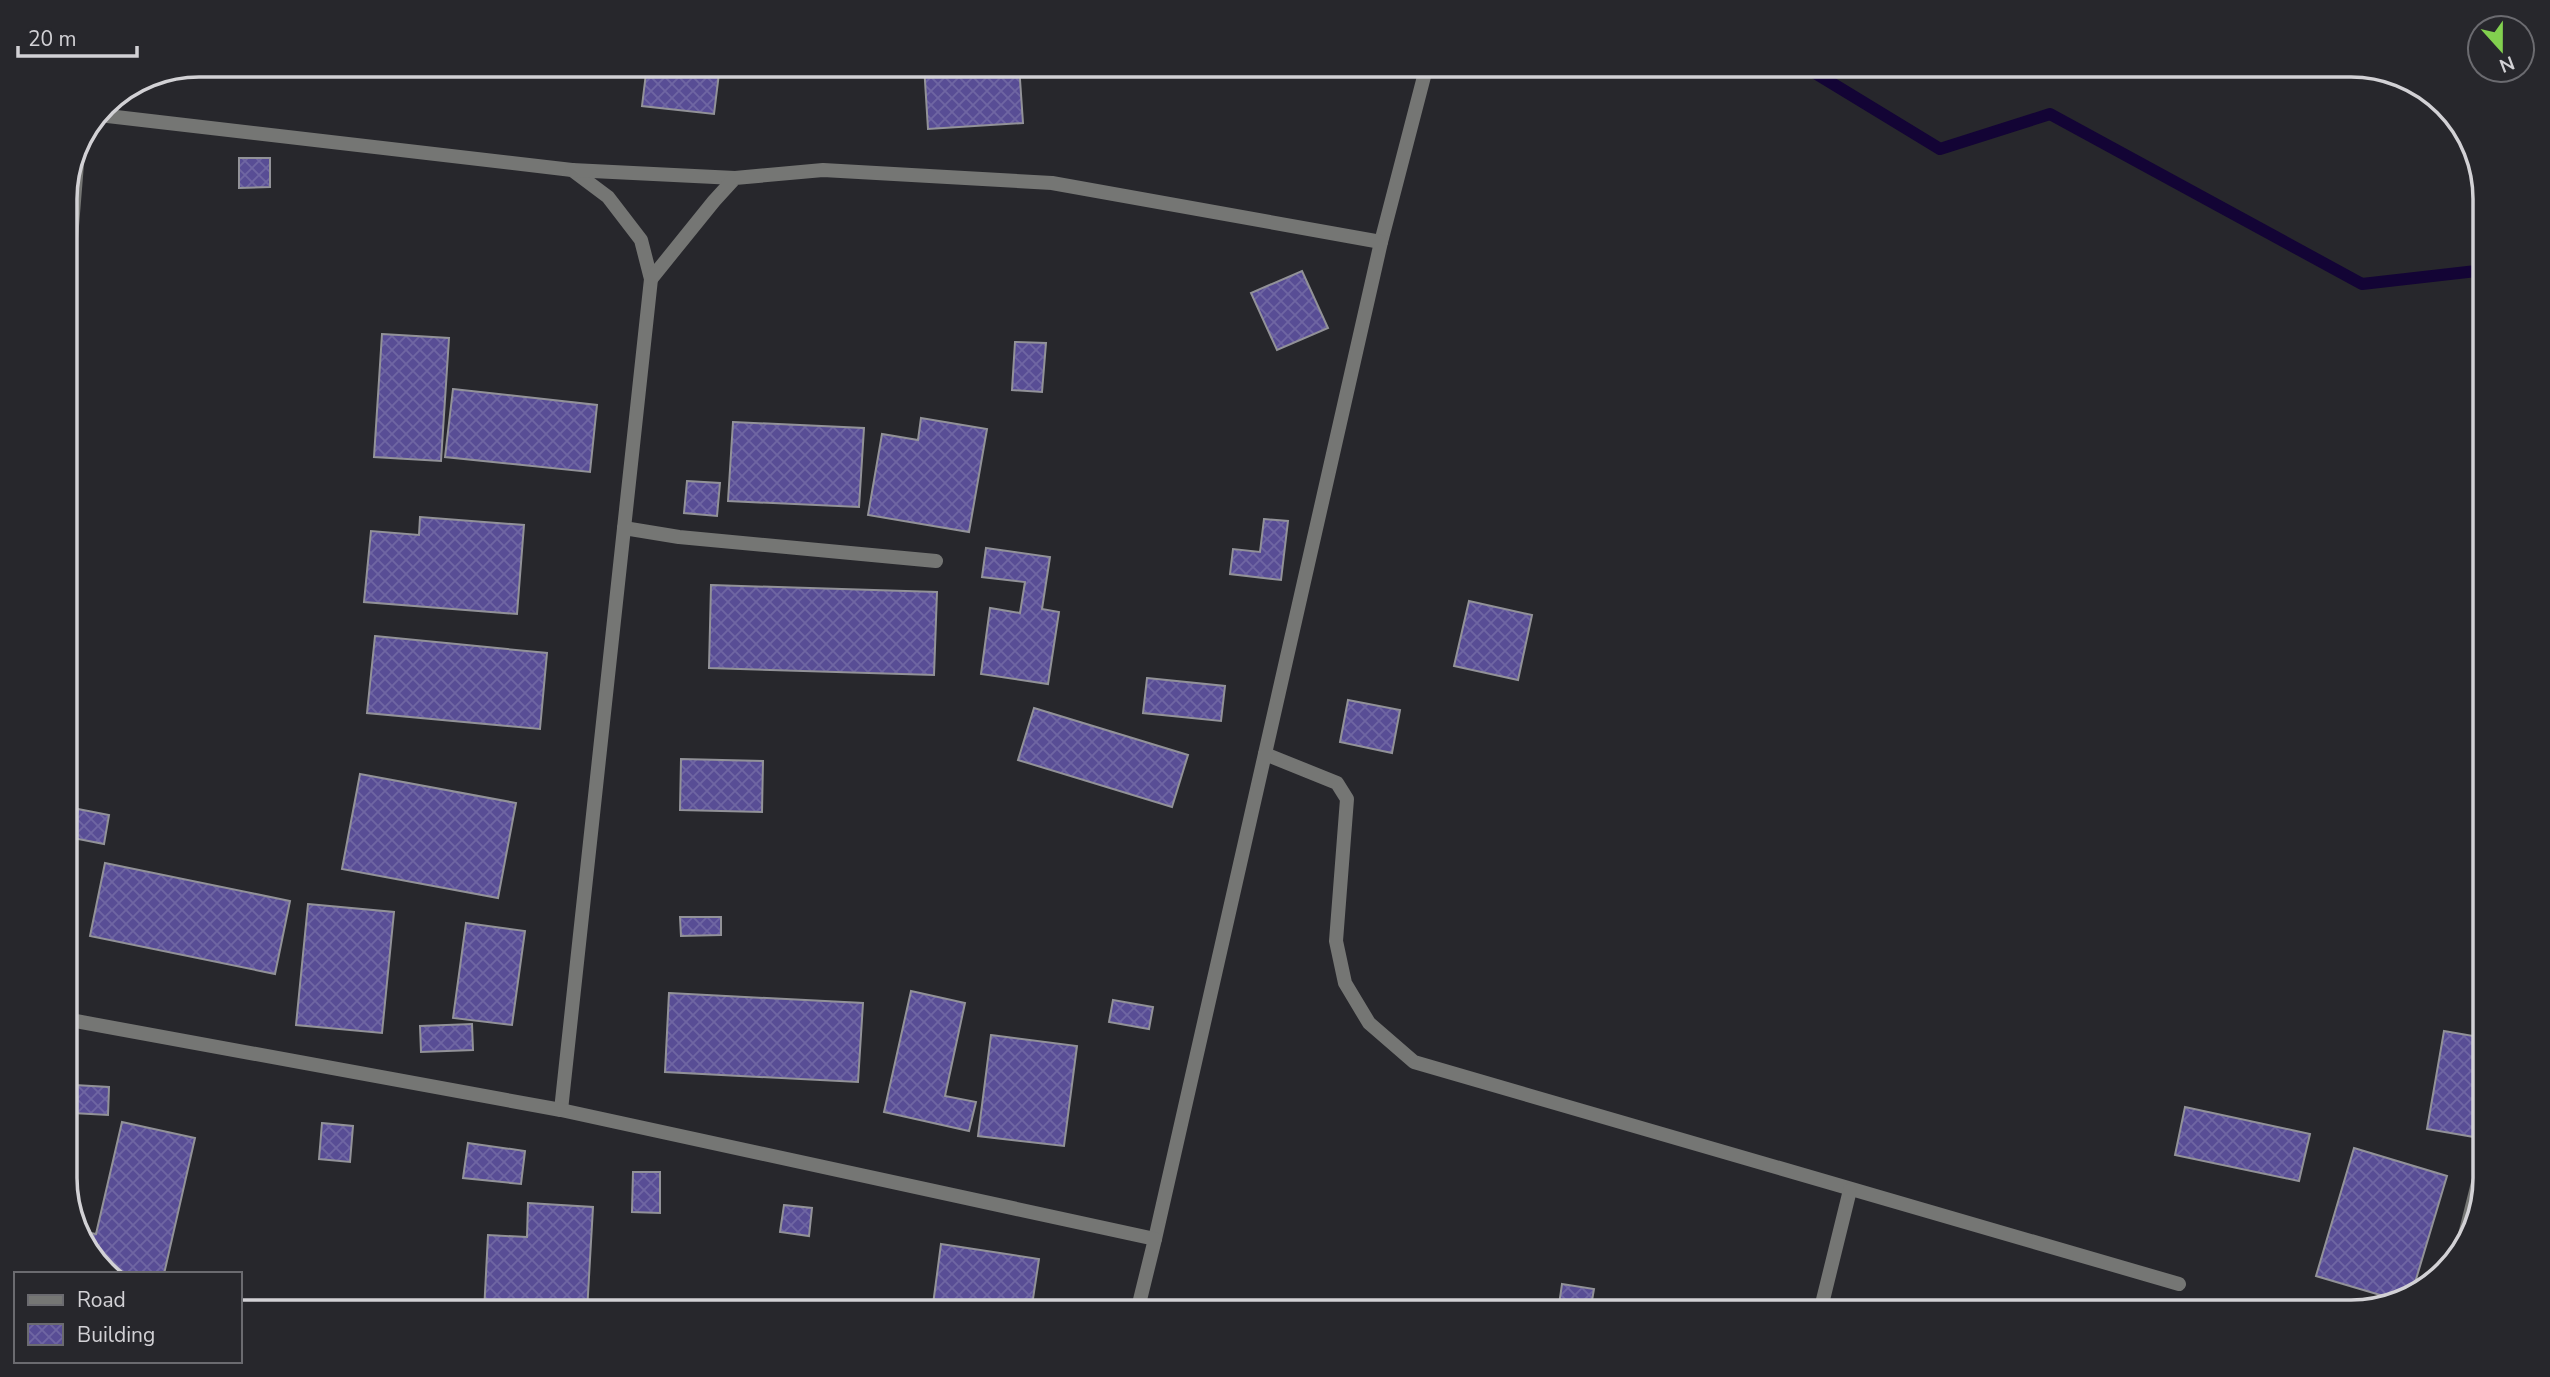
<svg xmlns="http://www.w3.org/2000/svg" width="2550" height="1377" font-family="'Nunito Sans',sans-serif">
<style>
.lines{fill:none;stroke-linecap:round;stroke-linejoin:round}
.stream{stroke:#130435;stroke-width:12}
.building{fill:url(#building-cross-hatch);stroke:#929298;stroke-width:2}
.lane{stroke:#757674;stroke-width:14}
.street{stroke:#757674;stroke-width:14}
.rim{fill:none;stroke:#d2d1d5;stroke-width:3.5}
</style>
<defs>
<pattern id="building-cross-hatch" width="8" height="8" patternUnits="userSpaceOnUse" patternTransform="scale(1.75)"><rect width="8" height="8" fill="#584d95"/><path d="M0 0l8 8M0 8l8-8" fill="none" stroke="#6f66a3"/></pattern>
</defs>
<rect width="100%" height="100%" fill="#27272c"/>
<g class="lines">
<polyline class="stream" points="1802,65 1940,149 2050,114 2362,284 2485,270"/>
</g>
<g class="building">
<polygon points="647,65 720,65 714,114 642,106"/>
<polygon points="924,65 1019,65 1023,123 928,129"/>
<polygon points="239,158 270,158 270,187 239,188"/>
<polygon points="1302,271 1328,328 1277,350 1251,293"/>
<polygon points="382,334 449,338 441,461 374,457"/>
<polygon points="1015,342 1046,343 1042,392 1012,390"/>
<polygon points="453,389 597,405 590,472 445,457"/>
<polygon points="921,418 987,429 969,532 868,515 882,434 918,440"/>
<polygon points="733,422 864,428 859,507 728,501"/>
<polygon points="687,481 720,483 717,516 684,513"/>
<polygon points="420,517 524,525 517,614 364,602 371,531 419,535"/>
<polygon points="1264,519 1288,521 1281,580 1230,574 1233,549 1260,552"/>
<polygon points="986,548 1050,557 1042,609 1059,612 1048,684 981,674 990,608 1020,613 1025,582 982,577"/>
<polygon points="711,585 937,592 934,675 709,668"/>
<polygon points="1469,601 1532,615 1518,680 1454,666"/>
<polygon points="375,636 547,653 540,729 367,713"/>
<polygon points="1147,678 1225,686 1221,721 1143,713"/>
<polygon points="1348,700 1400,710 1392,753 1340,742"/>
<polygon points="1034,708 1188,755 1172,807 1018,760"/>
<polygon points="681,759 763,761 762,812 680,810"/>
<polygon points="360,774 516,803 498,898 342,869"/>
<polygon points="78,809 109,815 104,844 73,838"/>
<polygon points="105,863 290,901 275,974 90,936"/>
<polygon points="308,904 394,912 382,1033 296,1025"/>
<polygon points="680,917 721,917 721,935 681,936"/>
<polygon points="466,923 525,931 512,1025 453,1018"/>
<polygon points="911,991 965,1003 945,1096 976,1102 969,1131 884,1112"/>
<polygon points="669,993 863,1003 858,1082 665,1072"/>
<polygon points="1113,1000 1153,1007 1149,1029 1109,1022"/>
<polygon points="472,1024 473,1050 421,1052 420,1026"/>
<polygon points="2444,1031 2485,1038 2485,1068 2474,1137 2427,1129"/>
<polygon points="991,1035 1077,1046 1064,1146 978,1136"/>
<polygon points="74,1085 109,1087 108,1115 73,1113"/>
<polygon points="2185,1107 2310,1134 2299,1181 2175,1155"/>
<polygon points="122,1122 195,1138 164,1274 112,1274 87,1252 80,1231 96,1234"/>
<polygon points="322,1123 353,1126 350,1162 319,1159"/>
<polygon points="468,1143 525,1151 521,1184 463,1178"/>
<polygon points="2354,1148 2447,1176 2411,1296 2397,1300 2316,1276"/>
<polygon points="633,1172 660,1172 660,1213 632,1212"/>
<polygon points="528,1203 593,1207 587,1312 484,1312 488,1235 527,1237"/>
<polygon points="784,1205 812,1208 809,1236 780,1232"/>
<polygon points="941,1244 1039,1259 1031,1312 932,1312"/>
<polygon points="1562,1284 1594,1289 1590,1312 1558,1312"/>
</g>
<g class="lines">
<g class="lane">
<polyline points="624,528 679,537 936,561"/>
<polyline points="1265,754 1337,783 1347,799 1336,941 1345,983 1369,1023 1414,1062 2179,1284"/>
<polyline points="1820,1312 1850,1190"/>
</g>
<g class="street">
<polyline points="99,115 572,170 608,197 641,240 651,279 561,1110"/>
<polyline points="572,170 735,178"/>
<polyline points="1381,242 1427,65"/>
<polyline points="651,279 714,201 735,178 823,170 1052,183 1381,242 1155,1239"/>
<polyline points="65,313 77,164"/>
<polyline points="65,1019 561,1110 1155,1239 1137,1312"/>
<polyline points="2462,1247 2485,1155"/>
</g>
</g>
<path d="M0 0H2550V1377H0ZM199 77H2351A122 122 0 0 1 2473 199V1178A122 122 0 0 1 2351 1300H199A122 122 0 0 1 77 1178V199A122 122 0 0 1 199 77Z" fill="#27272c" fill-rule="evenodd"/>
<path class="rim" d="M199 77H2351A122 122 0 0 1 2473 199V1178A122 122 0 0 1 2351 1300H199A122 122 0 0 1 77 1178V199A122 122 0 0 1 199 77Z"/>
<rect x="14" y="1272" width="228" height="91" fill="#27272c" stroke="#6b6b70" stroke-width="2"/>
<rect x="28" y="1295" width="35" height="10" fill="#757674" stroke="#6b6b70" stroke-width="2"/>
<text x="77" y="1307" font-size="21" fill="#d2d1d5">Road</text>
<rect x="28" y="1324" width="35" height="21" fill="url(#building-cross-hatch)" stroke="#6b6b70" stroke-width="2"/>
<text x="77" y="1342" font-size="21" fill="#d2d1d5">Building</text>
<g transform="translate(2501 49) rotate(159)"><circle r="33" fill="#27272c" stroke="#6b6b70" stroke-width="2"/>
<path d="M0-5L12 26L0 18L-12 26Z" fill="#82d04f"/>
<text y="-10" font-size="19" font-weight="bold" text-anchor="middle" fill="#d2d1d5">N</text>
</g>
<path d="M18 46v10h119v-10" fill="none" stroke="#d2d1d5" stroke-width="3.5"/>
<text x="28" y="46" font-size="21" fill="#d2d1d5" stroke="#27272c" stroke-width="5" paint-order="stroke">20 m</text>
</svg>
